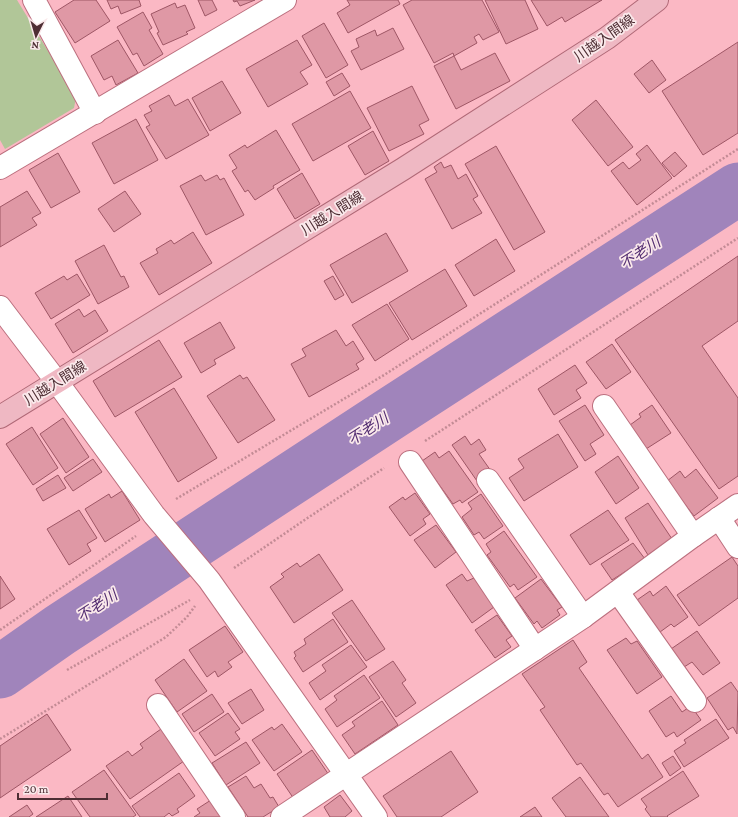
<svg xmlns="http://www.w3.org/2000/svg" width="738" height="817" font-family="'Crimson Pro','Noto Sans JP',serif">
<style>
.green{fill:#b1c698}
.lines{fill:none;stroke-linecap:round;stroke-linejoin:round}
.river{stroke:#a084bb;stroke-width:53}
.building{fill:#df98a5;stroke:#9e5665}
.minor-casing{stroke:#bc707f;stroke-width:24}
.major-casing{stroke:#b06977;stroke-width:24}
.path{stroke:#c38b95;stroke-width:2.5;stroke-dasharray:2 2;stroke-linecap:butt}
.minor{stroke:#fff;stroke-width:22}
.major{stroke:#efb8c3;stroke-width:22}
.labels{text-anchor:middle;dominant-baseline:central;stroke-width:3.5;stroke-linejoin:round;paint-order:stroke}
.street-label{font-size:14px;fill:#4e2e34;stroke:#fae9eb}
.water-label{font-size:15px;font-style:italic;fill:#532d71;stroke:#fae9eb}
</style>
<rect width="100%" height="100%" fill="#fbb8c4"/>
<polygon class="green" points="0,0 17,0 76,97 74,108 5,149 0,140"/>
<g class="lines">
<polyline class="river" points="0,672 60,630 390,414 738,189"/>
</g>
<g class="building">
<polygon points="74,0 96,0 110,21 75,43 55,12"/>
<polygon points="107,0 139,0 141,6 121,14 118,6 111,9"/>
<polygon points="198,0 212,0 217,10 205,16"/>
<polygon points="233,0 255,0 240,6 237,1 234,2"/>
<polygon points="347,0 398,0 400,4 348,33 337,13 350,5"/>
<polygon points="412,0 482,0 499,32 483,40 479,34 474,37 477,43 454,56 453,53 434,63 403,5"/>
<polygon points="485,0 525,0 538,29 506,44"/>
<polygon points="531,0 602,0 565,22 562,17 547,26"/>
<polygon points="175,3 177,8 185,5 195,28 186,32 188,34 163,45 157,33 159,32 151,14"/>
<polygon points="143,12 152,28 149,30 163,54 144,66 137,53 133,55 117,27"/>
<polygon points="324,23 348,65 326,78 302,36"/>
<polygon points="393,28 404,49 361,70 351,51 359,47 356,39 375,30 377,36"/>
<polygon points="118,40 138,73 116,85 112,76 104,80 91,56"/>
<polygon points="297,40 312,65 300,72 308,84 268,107 246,69"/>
<polygon points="738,42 738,133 703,155 662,91"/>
<polygon points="495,53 510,81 456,109 434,66 454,56 461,70"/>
<polygon points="652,60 666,80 649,93 634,74"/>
<polygon points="342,73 350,86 334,96 326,82"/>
<polygon points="222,81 241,113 210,131 192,98"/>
<polygon points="412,86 429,120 419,125 424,134 389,151 367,108"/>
<polygon points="350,91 371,128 313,161 292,124"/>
<polygon points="169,95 175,106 188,99 209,135 166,159 146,127 150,125 144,115 152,111 149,106"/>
<polygon points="596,100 633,147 608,166 572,120"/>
<polygon points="136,119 158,160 114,184 92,143"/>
<polygon points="276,130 300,170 273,186 274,188 255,200 248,190 245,192 232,171 237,168 229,155 245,145 247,148"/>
<polygon points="373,131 389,161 365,175 348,146"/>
<polygon points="647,145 672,178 637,205 611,171 623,162 629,169 641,160 636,154"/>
<polygon points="496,146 545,232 514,250 465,164"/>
<polygon points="675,152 687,166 674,177 662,163"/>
<polygon points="58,153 80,192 51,208 29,170"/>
<polygon points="441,162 444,168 451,165 458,179 466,174 478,196 473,199 482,213 452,229 425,179 437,172 434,167"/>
<polygon points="302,173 320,204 295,219 277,189"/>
<polygon points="201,175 205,181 217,175 220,180 224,178 244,215 206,235 180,186"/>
<polygon points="27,191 41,213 32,218 37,225 0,247 0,207"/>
<polygon points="125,191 141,214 114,232 98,209"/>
<polygon points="193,232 212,263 159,295 140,263 158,253 156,249 171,240 174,244"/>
<polygon points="386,233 408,271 352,303 330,265"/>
<polygon points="496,239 515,271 474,296 455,265"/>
<polygon points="104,245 121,277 124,276 129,287 98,304 75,261"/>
<polygon points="738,256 738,321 702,346 738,398 738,476 719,489 615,340"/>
<polygon points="445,269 467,306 412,340 389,303"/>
<polygon points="77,274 90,295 51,319 35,293 64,276 67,280"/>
<polygon points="333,276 344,295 335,300 324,281"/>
<polygon points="387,304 409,339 375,361 352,325"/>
<polygon points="79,309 84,317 95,310 108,331 73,353 55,324"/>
<polygon points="220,322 235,348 214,360 216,364 201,373 184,343"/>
<polygon points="336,330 346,346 353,341 364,359 356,364 359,369 309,397 291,364 306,356 302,349"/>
<polygon points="159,340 182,377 115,417 93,381"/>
<polygon points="612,344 631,372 606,389 586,362"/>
<polygon points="575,365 587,383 576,390 581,398 554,415 538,389"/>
<polygon points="240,375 243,379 247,377 275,420 238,443 207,396"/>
<polygon points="174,388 217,458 178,482 135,412"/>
<polygon points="585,405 604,435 590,444 596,454 585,461 559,421"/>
<polygon points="652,405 671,433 646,449 630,425 641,417 639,414"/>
<polygon points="63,418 89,457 66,473 40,434"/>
<polygon points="32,427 58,468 33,485 6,444"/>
<polygon points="558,434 578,467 524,501 509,478 524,468 518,459"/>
<polygon points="465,436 471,445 479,439 486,450 479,454 491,471 477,481 452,445"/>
<polygon points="449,451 478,492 462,503 460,500 453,504 422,461 435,452 439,458"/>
<polygon points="618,456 639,488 616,504 595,472"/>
<polygon points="93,459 102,472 73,491 64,478"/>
<polygon points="696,469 718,498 694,516 667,481 680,471 685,478"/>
<polygon points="58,475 66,488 43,501 36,489"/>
<polygon points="122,491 140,520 105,542 85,509 109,494 111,498"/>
<polygon points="415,493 430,514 423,519 426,524 410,536 389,507 403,497 405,500"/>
<polygon points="481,494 503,526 484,539 479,532 474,535 462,517 472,509 468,503"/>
<polygon points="648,503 672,539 648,555 625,518"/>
<polygon points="79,510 97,538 87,544 91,551 69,565 47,529"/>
<polygon points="608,510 629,540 590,565 570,535"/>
<polygon points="436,525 456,552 435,568 414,540"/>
<polygon points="504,531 537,577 518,590 514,584 510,587 487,555 491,552 486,544"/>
<polygon points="633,543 645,559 612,580 601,564"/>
<polygon points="319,554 343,590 294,623 270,587 284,577 281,574 297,563 300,567"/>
<polygon points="732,557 738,566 738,598 699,626 677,595"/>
<polygon points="462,574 467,581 474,578 494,607 472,623 446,585"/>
<polygon points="0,576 15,599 0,609"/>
<polygon points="541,579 562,607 557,610 560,615 542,628 537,621 534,624 515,598"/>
<polygon points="666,586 688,617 674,627 671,624 660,632 637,600 650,591 653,596"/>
<polygon points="352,600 385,649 366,661 332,613"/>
<polygon points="497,615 512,636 506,640 511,647 495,658 475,630"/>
<polygon points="333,619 348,642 303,672 294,658 296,656 294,652 306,644 304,639"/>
<polygon points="225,626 243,652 228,662 232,667 218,677 215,671 207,677 189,650"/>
<polygon points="697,631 720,663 703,675 692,662 684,667 671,649"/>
<polygon points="626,638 631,644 637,641 662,677 637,694 607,650"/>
<polygon points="573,640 587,662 579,668 642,759 648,754 663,777 618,807 608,793 604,795 581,763 577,765 540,710 545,707 522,674"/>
<polygon points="351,645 367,667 320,700 309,683 326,671 322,665"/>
<polygon points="184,659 207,691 177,712 155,680"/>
<polygon points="393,661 406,680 402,683 416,703 396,717 369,677"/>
<polygon points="364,675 380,698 337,727 325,709 337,700 334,696"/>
<polygon points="731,682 738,692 737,734 733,727 728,730 707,698"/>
<polygon points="251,689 264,710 242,724 228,703"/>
<polygon points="212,694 224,712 194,732 182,714"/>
<polygon points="671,696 682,712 691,706 701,720 677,737 674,732 666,737 649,711"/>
<polygon points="382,701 398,725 355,754 342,735 355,726 352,722"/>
<polygon points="228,713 240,729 235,732 240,739 215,756 199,733"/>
<polygon points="47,714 71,750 0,798 0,746"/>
<polygon points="716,719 729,738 684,767 674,751 686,743 684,740"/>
<polygon points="282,724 302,752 274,771 252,740 272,727 274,730"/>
<polygon points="161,729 184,761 130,799 106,766 128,751 132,756 143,748 140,744"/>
<polygon points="246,742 260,763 226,785 212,763"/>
<polygon points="312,750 329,775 294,799 277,774"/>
<polygon points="451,751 478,792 441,817 397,817 383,796"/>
<polygon points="673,756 681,768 670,776 662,763"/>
<polygon points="104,770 136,815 133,817 90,817 72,792"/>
<polygon points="683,771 699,796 667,816 668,817 651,817 645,809 647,807 641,799"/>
<polygon points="179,773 195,796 177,809 179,812 172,816 169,813 164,817 140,817 132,806"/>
<polygon points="246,776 254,788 261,784 270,798 273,797 279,807 263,817 248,817 228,787"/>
<polygon points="580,777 609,817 566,817 552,798"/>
<polygon points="340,795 352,811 345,817 330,817 324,807"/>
<polygon points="68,796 82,817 36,817"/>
<polygon points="211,800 223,817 194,817 200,813 197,809"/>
<polygon points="27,805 33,814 29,817 9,817"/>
<polygon points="535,807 542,817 520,817"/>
</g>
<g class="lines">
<defs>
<g id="minor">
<polyline points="34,0 95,113"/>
<polyline points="0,168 285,0"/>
<polyline points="0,307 57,382 154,515 209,580 376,817"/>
<polyline points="604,406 693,536"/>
<polyline points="410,462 535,649"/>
<polyline points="488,480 583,617"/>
<polyline points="719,518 738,547"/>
<polyline points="618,592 695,701"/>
<polyline points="158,705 234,817"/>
<polyline points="282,817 583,617 693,536 738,505"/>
</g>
<polyline id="major" points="0,417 403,169 607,38 657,0"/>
</defs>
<use href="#minor" class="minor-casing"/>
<use href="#major" class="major-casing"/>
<g class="path">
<polyline points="425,441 738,238"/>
<polyline points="176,499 384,375 738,149"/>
<polyline points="234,568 309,517 384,468"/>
<polyline points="0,630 136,536"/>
<polyline points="67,670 190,600"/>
<polyline points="0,739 166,637 187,617 195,606"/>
</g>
<use href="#minor" class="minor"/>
<use href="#major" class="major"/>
</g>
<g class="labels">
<g class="street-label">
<text transform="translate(604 38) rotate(-35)">川越入間線</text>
<text transform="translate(332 213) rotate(-32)">川越入間線</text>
<text transform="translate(55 383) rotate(-32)">川越入間線</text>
</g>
<g class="water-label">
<text transform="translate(640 253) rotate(-33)">不老川</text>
<text transform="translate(368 429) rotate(-33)">不老川</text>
<text transform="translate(97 606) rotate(-33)">不老川</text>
</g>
</g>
<g transform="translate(36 36) rotate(185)" stroke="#fae9eb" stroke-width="3" paint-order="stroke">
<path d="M0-3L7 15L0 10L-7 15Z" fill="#4e2e34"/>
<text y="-6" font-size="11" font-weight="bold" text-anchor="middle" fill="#4e2e34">N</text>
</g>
<path d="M18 793v6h89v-6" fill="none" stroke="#4e2e34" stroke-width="2"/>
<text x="24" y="793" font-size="12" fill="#4e2e34" stroke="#fae9eb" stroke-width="3" paint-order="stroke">20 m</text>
</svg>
